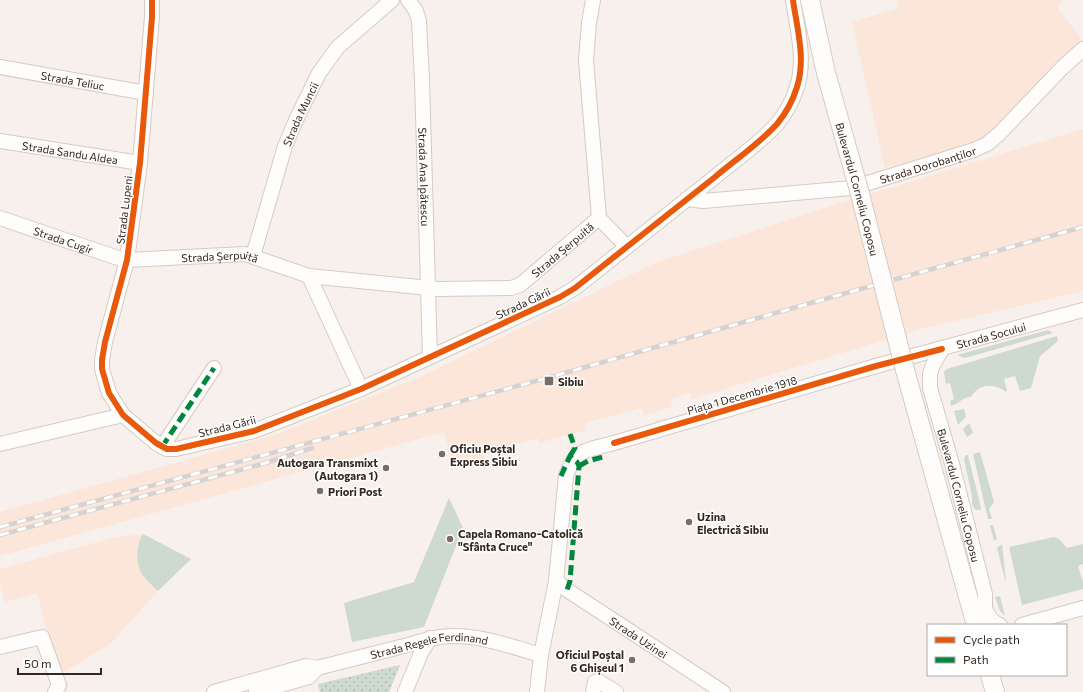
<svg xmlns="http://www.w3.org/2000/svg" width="1083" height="692" font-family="Commissioner,sans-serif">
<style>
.built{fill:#fce6d9}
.green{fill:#ced9cf}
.park{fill:url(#park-dots)}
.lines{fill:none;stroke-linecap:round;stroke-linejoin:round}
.minor-casing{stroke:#d5cbc4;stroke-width:16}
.major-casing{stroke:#d5cbc4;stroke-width:20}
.minor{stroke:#fefdfc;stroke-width:14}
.major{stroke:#fefdfc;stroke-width:18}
.rail-casing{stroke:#d5d2d1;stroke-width:4.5}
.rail{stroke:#fff;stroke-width:3;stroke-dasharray:9;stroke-linecap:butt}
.major-bridge-casing{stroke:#d5cbc4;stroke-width:20;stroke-linecap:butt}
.major-bridge{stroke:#fefdfc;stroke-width:18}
.quiet{stroke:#00873e;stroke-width:5;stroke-dasharray:10 5;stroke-linecap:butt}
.cycleway-casing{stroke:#fff;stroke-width:8}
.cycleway{stroke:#e8590c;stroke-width:6}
.poi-dot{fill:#796d67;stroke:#fff;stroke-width:1.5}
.labels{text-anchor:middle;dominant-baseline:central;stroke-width:3;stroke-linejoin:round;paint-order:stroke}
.street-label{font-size:11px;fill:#342720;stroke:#fff}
.poi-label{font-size:11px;font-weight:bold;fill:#342720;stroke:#fff;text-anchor:start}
</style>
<defs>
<pattern id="park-dots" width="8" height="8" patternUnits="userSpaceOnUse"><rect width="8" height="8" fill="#ced9cf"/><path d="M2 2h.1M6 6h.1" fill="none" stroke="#b2bab1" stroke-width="1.8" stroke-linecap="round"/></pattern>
</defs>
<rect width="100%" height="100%" fill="#f8f0ec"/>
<g class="built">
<polygon points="897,0 1063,0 1057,7 1083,41 989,139 885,168 852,22 899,8"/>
<polygon points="1083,129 1083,291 921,329 692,399 691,393 689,393 670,399 672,407 644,415 641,408 585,423 586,430 539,443 538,438 484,453 485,460 454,469 444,432 0,556 0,512 275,435 422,376 655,263 805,214"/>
<polygon points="143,534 141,537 143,577 158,591 109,645 58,675 37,593 5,602 0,583 0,569 112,538"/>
</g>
<g class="green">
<polygon points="1048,330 1053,333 965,358 957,355"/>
<path d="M1057,336L1058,341L1040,356L1031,388L1020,391L1015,376L1004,379L1007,391L1006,392C994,383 979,383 971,397C962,397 959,404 951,406L950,401L954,399L950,383L946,384L944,372L947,369Z"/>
<polygon points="964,409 966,417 958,425 954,411"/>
<polygon points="969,423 973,433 967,437 963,429"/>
<polygon points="980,452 994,502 989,509 992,519 988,519 973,454"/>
<polygon points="967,455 968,455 981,508 980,510 976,510 973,507 972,504 972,496 964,459 965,456"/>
<polygon points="449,498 463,528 424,627 352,642 344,603 414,582"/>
<polygon points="990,525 993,525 997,539 994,541"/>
<path d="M143,534L191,559L158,591C153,586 148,582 144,577C135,566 136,545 143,534Z"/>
<polygon points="1054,537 1059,539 1067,548 1083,544 1083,564 1078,566 1083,582 1083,589 1022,605 1009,547"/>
<polygon points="1002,544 1006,582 1006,583 997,548"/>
<polygon points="1000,596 1005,616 1000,611 995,597"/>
</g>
<polygon class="park" points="400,665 389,692 320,692 318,684"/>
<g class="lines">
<defs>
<g id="minor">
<path d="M152,0V17L140,163L127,260L105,342L102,360V369L109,393L123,415L156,443L167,449H176L254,431L361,389L560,297L575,288C622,251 668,214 715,177C735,160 759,144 777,124C786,113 793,100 797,87C806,59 797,28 793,0"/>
<path id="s1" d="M408,0L416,11L419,21L422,80L430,357"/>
<polyline points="593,0 589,23 586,60 599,218"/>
<path id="s2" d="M0,67L146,93"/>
<path id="s3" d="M0,141L140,163"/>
<path id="s4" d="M687,199L703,201L852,188L974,150L987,144L999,134L1062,68L1083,49"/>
<path id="s5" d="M0,218L118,258L127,260L245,254L309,276L439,289L511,288L520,285L599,218"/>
<polyline points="599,218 627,247"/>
<path id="s6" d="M253,256L285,146L296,120L319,73L338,47L392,0"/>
<polyline points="309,276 361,389"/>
<path id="s7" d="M942,349L933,365L930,374V388L952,464L985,594V609L982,625"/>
<polyline points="0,444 123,415"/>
<polyline points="162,447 214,368"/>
<path id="s8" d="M556,581L567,590L723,692"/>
<path d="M985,609C989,617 992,622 1000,625"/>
<polyline points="1022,625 1083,608"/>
<polyline points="0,647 42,637 59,685 55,692"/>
<path id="s9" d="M214,692L306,666L317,668C344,661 372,654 400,647C418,643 433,636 451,636C481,635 512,647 541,655"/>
<polyline points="256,692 309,677 317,668"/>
<polyline points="405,692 421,653 430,638"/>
<path id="s10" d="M537,692L541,655L556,581L566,476C569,469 571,461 577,456C584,449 604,446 614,443L876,366L1083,310"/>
<polyline points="593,692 595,682 598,681 616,692"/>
</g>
<g id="major">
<polyline points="967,593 976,625"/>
<polyline points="990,675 995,692"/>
</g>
</defs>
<use href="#minor" class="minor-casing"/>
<use href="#major" class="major-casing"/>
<use href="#minor" class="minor"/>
<use href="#major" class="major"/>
<defs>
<g id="rail">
<polyline points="0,527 554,376 871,286 1083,227"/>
<polyline points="0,535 262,464 312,448"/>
</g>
</defs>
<use href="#rail" class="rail-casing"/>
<use href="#rail" class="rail"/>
<defs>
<g id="major-bridge">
<path id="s11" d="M810,0L826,73L859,190L905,370L967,593"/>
</g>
</defs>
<use href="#major-bridge" class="major-bridge-casing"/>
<use href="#major-bridge" class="major-bridge"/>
<g class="quiet">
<polyline points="162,447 214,368"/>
<polyline points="570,456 575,448 570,434"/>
<polyline points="579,466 588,461 606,456"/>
<polyline points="561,476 570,456 577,462 579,466 570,581 567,590"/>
</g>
<defs>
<g id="cycleway">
<path d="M152,0V17L140,163L127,260L105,342L102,360V369L109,393L123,415L156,443L167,449H176L254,431L361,389L560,297L575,288C622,251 668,214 715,177C735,160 759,144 777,124C786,113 793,100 797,87C806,59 797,28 793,0"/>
<polyline points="614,443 876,366 942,349"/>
</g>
</defs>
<use href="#cycleway" class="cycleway-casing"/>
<use href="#cycleway" class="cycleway"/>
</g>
<g class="poi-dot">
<rect x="544" y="376" width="10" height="10" rx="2"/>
<circle cx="442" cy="454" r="4"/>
<circle cx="386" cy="468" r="4"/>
<circle cx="320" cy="491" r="4"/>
<circle cx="689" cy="522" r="4"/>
<circle cx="450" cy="539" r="4"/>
<circle cx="632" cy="660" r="4"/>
</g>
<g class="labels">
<g class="street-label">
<text stroke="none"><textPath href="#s2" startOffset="74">Strada Teliuc</textPath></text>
<text stroke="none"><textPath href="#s6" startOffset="150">Strada Muncii</textPath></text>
<text stroke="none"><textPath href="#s3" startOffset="71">Strada Sandu Aldea</textPath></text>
<text stroke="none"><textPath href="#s4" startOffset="245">Strada Dorobanților</textPath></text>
<text stroke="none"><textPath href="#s1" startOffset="180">Strada Ana Ipătescu</textPath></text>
<text stroke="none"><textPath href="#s11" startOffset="195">Bulevardul Corneliu Coposu</textPath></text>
<text transform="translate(124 210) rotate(-83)">Strada Lupeni</text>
<text stroke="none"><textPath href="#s5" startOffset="67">Strada Cugir</textPath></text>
<text stroke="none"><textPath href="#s5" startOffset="587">Strada Șerpuită</textPath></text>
<text stroke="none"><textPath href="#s5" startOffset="227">Strada Șerpuită</textPath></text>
<text transform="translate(523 303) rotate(-25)">Strada Gării</text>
<text stroke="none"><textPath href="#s10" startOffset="673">Strada Socului</textPath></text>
<text transform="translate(742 395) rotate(-16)">Piața 1 Decembrie 1918</text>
<text transform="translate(227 426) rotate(-14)">Strada Gării</text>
<text stroke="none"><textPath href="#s7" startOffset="153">Bulevardul Corneliu Coposu</textPath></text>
<text stroke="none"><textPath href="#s8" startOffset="100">Strada Uzinei</textPath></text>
<text stroke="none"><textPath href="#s9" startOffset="222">Strada Regele Ferdinand</textPath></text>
</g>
<g class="poi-label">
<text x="558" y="381">Sibiu</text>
<text x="450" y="448">Oficiu Poștal<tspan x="450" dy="13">Express Sibiu</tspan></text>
<text x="378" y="462" text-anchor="end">Autogara Transmixt<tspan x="378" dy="13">(Autogara 1)</tspan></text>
<text x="328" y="491">Priori Post</text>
<text x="697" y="516">Uzina<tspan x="697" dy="13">Electrică Sibiu</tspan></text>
<text x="458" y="533">Capela Romano-Catolică<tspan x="458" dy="13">"Sfânta Cruce"</tspan></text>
<text x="624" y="654" text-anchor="end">Oficiul Poștal<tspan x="624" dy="13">6 Ghișeul 1</tspan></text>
</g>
</g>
<rect x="927" y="624" width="140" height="52" fill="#ffffff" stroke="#aea9a6"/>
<rect x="935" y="637" width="20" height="6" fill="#e8590c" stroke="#aea9a6"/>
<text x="963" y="644" font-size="12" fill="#342720">Cycle path</text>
<rect x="935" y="657" width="20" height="6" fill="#00873e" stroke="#aea9a6"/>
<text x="963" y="664" font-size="12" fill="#342720">Path</text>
<path d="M18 668v6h83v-6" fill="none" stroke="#342720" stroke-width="2"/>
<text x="24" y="668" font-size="12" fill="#342720" stroke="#ffffff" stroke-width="3" paint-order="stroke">50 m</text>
</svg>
